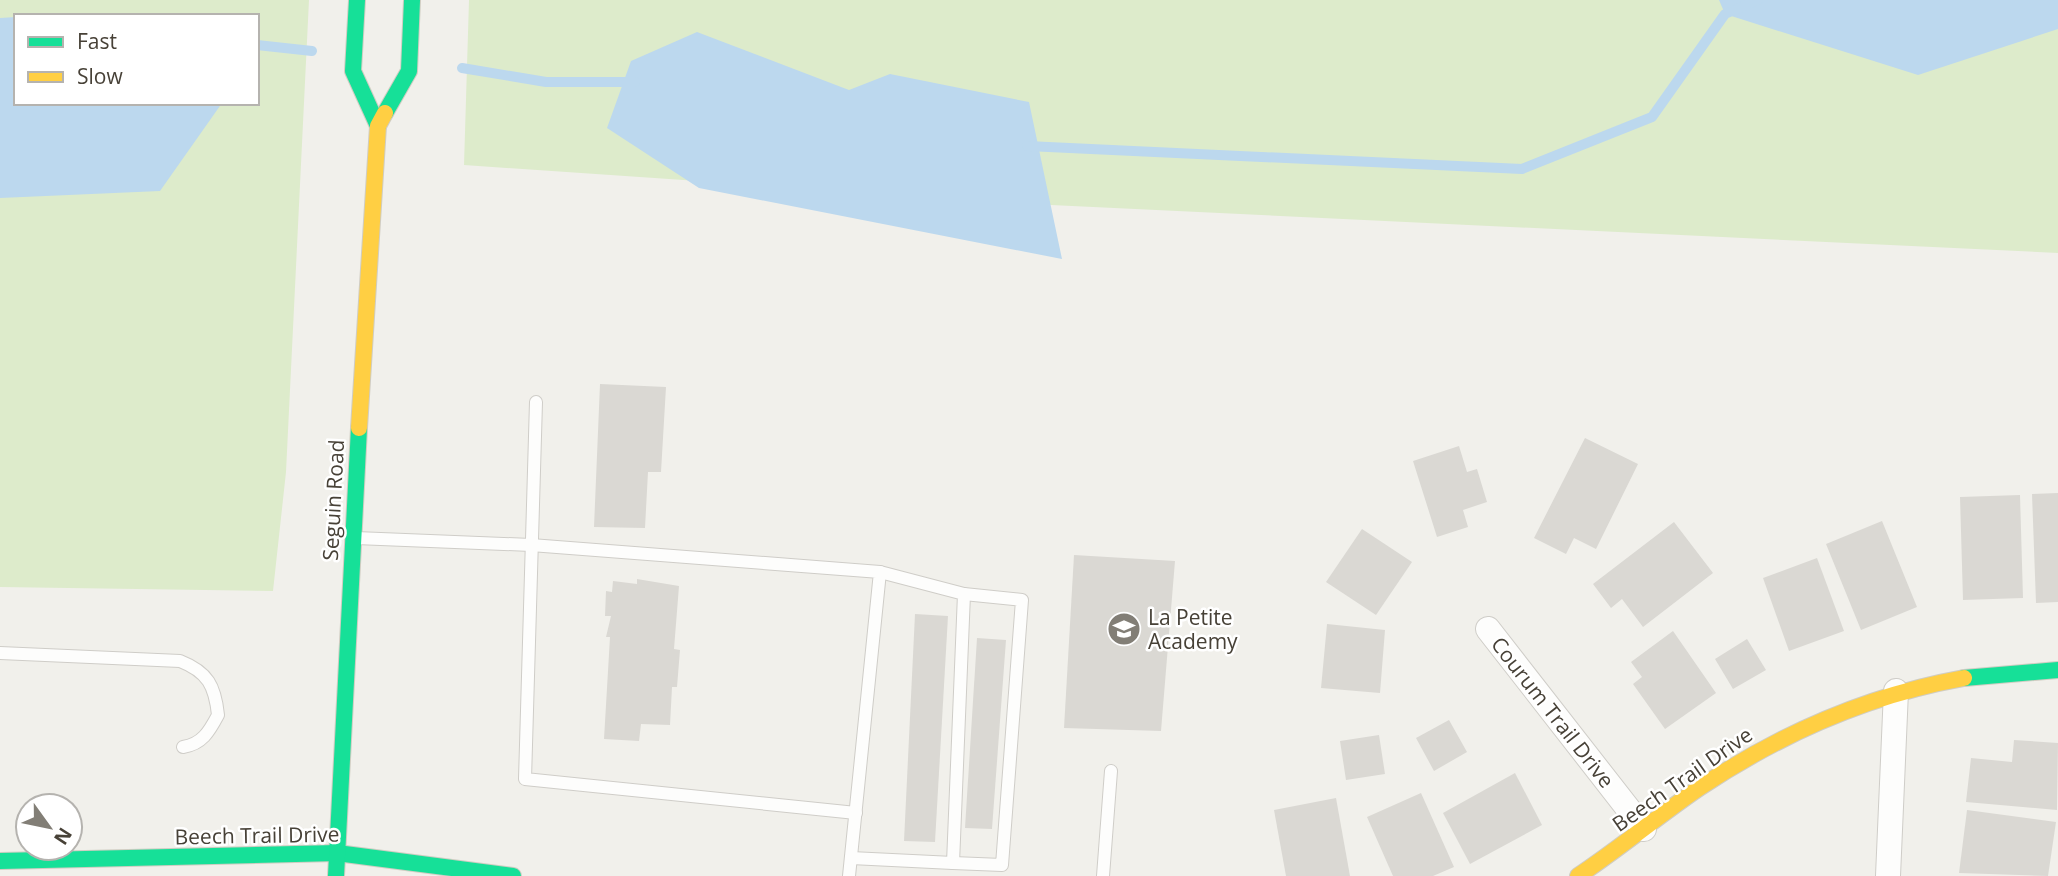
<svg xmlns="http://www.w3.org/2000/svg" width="2058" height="876" font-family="'Open Sans',sans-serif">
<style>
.green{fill:#ddebcb;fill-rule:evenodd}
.water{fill:#bcd8ee}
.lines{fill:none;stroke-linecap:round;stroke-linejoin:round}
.stream{stroke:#bcd8ee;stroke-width:10}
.building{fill:#dad8d3}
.lane-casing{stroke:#cfcdc8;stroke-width:14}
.street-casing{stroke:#cfcdc8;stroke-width:26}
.fast-casing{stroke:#d0cdc2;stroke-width:18}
.slow-casing{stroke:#d0cdc2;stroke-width:18}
.lane{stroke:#fdfdfc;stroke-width:12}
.street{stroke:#fdfdfc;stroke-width:24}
.fast{stroke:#16e098;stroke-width:16}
.slow{stroke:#ffcf43;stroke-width:16}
.labels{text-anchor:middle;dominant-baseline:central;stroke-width:5;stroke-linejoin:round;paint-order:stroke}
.street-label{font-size:21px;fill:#474137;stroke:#fff}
.poi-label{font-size:21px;fill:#474137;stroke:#fff;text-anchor:start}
</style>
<rect width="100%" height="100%" fill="#f1f0eb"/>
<g class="green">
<path d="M0,0H309L286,472L273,591L0,587ZM16,16H257V103H16Z"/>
<polygon points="469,0 2058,0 2058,253 1051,205 464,165"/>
</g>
<g class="water">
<polygon points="1719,0 2058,0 2058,29 1918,75 1725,14"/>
<polygon points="16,17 16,103 222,103 160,191 0,198 0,18"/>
<polygon points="697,32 849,90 890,74 1029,102 1062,259 699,188 607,128 631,61"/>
</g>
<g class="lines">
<g class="stream">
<polyline points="257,45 312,51"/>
<polyline points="462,68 546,82 635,82"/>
<polyline points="1027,146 1522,169 1652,117 1725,14 1758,0"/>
</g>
</g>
<g class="building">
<polygon points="600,384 666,387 661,472 648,472 645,528 594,527"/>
<polygon points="1585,438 1638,464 1596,549 1574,538 1566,554 1534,538"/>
<polygon points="1459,446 1467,472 1477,469 1487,502 1463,510 1468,527 1437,537 1413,461"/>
<polygon points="2058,493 2058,602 2036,603 2032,494"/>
<polygon points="2020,495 2023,598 1963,600 1960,497"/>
<polygon points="1882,521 1917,607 1861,630 1826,544"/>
<polygon points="1674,522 1713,573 1643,627 1622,599 1611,608 1593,584"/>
<polygon points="1362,529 1412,562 1376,615 1326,582"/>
<polygon points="1074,555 1175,561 1161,731 1064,728"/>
<polygon points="1817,558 1844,631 1789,651 1763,578"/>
<polygon points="637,579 679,586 674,649 680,650 677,687 672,687 670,725 641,724 639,741 604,739 610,637 606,637 611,616 605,616 606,591 612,592 613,581 637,584"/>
<polygon points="915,614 948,616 935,842 904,841"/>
<polygon points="1327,624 1385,630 1380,693 1321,688"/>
<polygon points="1673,631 1716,693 1665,729 1633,684 1642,677 1631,662"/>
<polygon points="977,638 1006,640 992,829 965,828"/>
<polygon points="1747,639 1766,670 1733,689 1715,659"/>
<polygon points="1449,720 1467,752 1434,771 1416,738"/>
<polygon points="1379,735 1385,774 1346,780 1340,741"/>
<polygon points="2014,740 2058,743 2057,810 1966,802 1971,758 2012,762"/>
<polygon points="1515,773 1542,825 1470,864 1443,813"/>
<polygon points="1421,793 1454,867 1433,876 1393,876 1367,817"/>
<polygon points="1336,798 1350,876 1286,876 1274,810"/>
<polygon points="1967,810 2056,822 2048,876 1959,873"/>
</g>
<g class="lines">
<defs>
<g id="lane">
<polyline points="536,402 525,779 856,813"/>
<polyline points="356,538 531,545 880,572 849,876"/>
<path d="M0,653L180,661C208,672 215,686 218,715C209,732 202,744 183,747"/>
<polyline points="851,858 953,863 964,594 880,572"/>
<polyline points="953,863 1002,865 1022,600 964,594"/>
<polyline points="1103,876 1111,771"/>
</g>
<g id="street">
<polyline points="1488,629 1644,829"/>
<polyline points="1888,876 1896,691"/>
</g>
<g id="fast">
<polyline points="357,0 353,71 378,126"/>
<polyline points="385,113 409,71 412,0"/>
<polyline points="1964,678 2058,670"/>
<polyline points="0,861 337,853 513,876"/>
<polyline points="336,876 359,428"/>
</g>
<g id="slow">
<polyline points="359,428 378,126 385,113"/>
<path d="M1578,876C1620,848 1658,816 1699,788C1780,734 1869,695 1964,678"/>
</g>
</defs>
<use href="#lane" class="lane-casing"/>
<use href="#street" class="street-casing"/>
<use href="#fast" class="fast-casing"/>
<use href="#slow" class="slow-casing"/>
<use href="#lane" class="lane"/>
<use href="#street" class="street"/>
<use href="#fast" class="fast"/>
<use href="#slow" class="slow"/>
</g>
<defs>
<symbol id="school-disc" viewBox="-11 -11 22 22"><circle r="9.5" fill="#827e76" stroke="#fff"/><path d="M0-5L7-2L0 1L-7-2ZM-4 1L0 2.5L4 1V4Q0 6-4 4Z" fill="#fff"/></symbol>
</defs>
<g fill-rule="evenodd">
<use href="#school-disc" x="1105" y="610" width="38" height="38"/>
</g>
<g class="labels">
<g class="street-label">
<text transform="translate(333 500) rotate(-87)">Seguin Road</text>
<text transform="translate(1553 712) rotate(52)">Courum Trail Drive</text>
<text transform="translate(1682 779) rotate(-35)">Beech Trail Drive</text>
<text transform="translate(257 835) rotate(-1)">Beech Trail Drive</text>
</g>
<g class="poi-label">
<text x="1148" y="617">La Petite<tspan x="1148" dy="24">Academy</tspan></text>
</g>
</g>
<rect x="14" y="14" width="245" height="91" fill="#ffffff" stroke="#b5b3af" stroke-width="2"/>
<rect x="28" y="37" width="35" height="10" fill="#16e098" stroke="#b5b3af" stroke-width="2"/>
<text x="77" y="49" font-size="21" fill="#474137">Fast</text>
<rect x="28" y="72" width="35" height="10" fill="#ffcf43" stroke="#b5b3af" stroke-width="2"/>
<text x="77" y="84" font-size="21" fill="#474137">Slow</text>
<g transform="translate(49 827) rotate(123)"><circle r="33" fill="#ffffff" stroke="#b5b3af" stroke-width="2"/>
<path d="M0-5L12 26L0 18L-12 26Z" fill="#827e76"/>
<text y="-10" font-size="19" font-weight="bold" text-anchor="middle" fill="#474137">N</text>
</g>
</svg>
